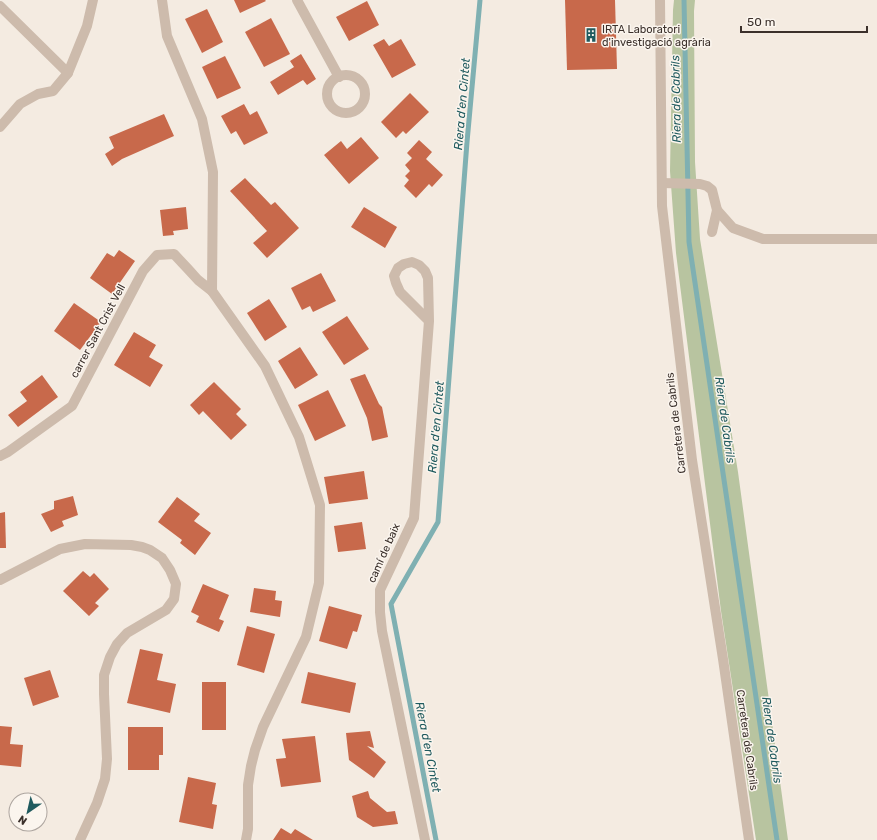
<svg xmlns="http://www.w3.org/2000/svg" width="877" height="840" font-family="Rubik,sans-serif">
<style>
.green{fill:#b8c4a0}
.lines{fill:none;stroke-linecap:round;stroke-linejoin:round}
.stream{stroke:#7fb0b2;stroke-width:5}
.building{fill:#c8694b}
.service{stroke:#cdbbac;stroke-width:10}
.minor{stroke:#cdbbac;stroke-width:10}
.tertiary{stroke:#cdbbac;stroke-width:10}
.labels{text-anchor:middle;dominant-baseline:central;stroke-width:3;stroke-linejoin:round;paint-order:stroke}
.poi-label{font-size:11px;fill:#3b302b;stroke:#fbf5ee;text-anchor:start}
.street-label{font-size:11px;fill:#3b302b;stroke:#fbf5ee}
.water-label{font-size:12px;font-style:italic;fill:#1f5a5e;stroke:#fbf5ee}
</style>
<rect width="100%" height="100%" fill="#f4ebe1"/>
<polygon class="green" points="674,0 695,0 694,11 695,162 700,239 738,472 788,840 756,840 721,611 676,253 670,171 673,10"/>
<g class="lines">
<g class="stream">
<polyline points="684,0 689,242 777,840"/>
<polyline points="436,840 391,604 438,522 467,142 480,0"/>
</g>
</g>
<g class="building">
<polygon points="234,0 265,0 266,1 240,13"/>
<polygon points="565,0 615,0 617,69 567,70"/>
<polygon points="367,1 379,25 349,41 336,17"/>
<polygon points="207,9 223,42 202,53 185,19"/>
<polygon points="271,18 290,54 264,67 245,32"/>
<polygon points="384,39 389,46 401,39 416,65 392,78 373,45"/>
<polygon points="301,54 316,79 307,85 303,80 278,95 270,82 294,67 290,61"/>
<polygon points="225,56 241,88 217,99 202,67"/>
<polygon points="410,93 429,112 406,134 403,131 396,138 381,122"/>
<polygon points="244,104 250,115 257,111 268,133 244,145 236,131 231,134 221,116"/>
<polygon points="164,114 174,136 122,159 112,166 105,154 114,148 109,137"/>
<polygon points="361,137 379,158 349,184 324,155 341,141 347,149"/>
<polygon points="419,140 432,152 426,159 443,175 432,187 429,184 416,198 404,186 409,180 405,176 410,171 405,165 412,158 407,153"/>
<polygon points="245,178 271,205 275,202 299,228 267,258 253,243 267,231 230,191"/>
<polygon points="186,207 188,229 173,231 174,235 163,236 160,210"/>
<polygon points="364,207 397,227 385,248 351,227"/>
<polygon points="119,250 135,261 112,294 90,278 107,253 114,257"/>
<polygon points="321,273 336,301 313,312 310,306 302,310 291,288"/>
<polygon points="269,299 287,327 265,341 247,313"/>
<polygon points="74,303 101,322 80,350 54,331"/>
<polygon points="347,316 369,349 344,365 322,332"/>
<polygon points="134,332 156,345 149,357 163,365 150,387 114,365"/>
<polygon points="300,347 318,375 295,389 278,361"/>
<polygon points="365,374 379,404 382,407 388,437 372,441 367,418 350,379"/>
<polygon points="42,375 58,397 18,427 8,415 27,401 20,392"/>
<polygon points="214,382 241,409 236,414 247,425 231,440 203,411 199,415 190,405"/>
<polygon points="328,390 346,426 315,441 298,405"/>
<polygon points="364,471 368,499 329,504 324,477"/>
<polygon points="73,496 78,515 62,521 64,526 51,532 41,514 54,509 54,501"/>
<polygon points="177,497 200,514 194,521 211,533 195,555 180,543 182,540 158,522"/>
<polygon points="5,512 6,548 0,548 0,513"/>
<polygon points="362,522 366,549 338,552 334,526"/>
<polygon points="83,571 90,577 94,573 109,589 95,603 99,606 89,616 63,591"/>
<polygon points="203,584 229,595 219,619 224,621 219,632 196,622 199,616 191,612"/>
<polygon points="254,588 276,591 275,600 282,601 280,617 250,612"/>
<polygon points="329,606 362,615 357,632 353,631 347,649 319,641"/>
<polygon points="247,626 275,634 264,673 237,665"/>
<polygon points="140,649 163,654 157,680 176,684 170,713 127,703"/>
<polygon points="50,670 59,697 33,706 24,678"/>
<polygon points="308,672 356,683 350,713 301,703"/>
<rect x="202" y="682" width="24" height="48"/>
<polygon points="0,726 12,727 10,744 23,745 21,767 0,765"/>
<polygon points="128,727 163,727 163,755 159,755 159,770 128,770"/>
<polygon points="370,731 374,748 367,746 386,762 374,778 349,760 346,733"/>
<polygon points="315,736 321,782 281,787 276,759 286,758 282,739"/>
<polygon points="188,777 216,783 212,804 217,805 213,829 179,822"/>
<polygon points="368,791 370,798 387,812 395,811 398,824 373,827 357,817 352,796"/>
<polygon points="281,828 291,834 295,829 313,840 273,840"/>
</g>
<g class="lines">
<g class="service">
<polyline points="662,183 700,184 707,186 712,190 717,210 712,232"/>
<polyline points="717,210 733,228 763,239 877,239"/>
</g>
<g class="minor">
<polyline points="162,0 167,36 202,119 213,172 212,291 265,366 299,437 320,505 319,583 306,637 263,727 255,750 251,766 248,785 248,829 246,840"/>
<polyline points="297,0 339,77"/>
<polyline points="0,6 68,73"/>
<circle cx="346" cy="94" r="19"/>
<polyline points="0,127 20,104 38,94 53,91 68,73 87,26 93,0"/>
<polyline points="0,456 8,452 72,406 143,271 157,255 174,254 188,269 198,280 212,291"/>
<polyline points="0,580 60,549 85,544 131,545 142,547 150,550 162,558 170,570 176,584 174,599 166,610 127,633 117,644 110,657 104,675 104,694 107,759 105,779 97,803 80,840"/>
<polyline points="425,840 382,631 380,612 380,590 414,518 429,321 428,278 425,271 419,265 412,262 404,264 398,268 394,276 396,283 400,292 429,321"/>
</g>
<polyline class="tertiary" points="660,0 662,206 692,460 723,659 749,840"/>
</g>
<defs>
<symbol id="building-bare" viewBox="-9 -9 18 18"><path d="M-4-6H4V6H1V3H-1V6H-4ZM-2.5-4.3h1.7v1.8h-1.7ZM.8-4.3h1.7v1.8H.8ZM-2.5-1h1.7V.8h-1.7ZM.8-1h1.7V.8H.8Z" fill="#1f5a5e" stroke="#fbf5ee" stroke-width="2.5" paint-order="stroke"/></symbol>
</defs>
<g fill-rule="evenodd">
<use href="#building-bare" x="581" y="25" width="20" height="20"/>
</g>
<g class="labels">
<g class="poi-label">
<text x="602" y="29">IRTA Laboratori<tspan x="602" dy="13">d'investigació agrària</tspan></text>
</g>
<g class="street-label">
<text transform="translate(98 331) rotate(-62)">carrer Sant Crist Vell</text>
<text transform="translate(676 423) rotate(-97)">Carretera de Cabrils</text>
<text transform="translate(384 553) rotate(-66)">camí de baix</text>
<text transform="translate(747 740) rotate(82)">Carretera de Cabrils</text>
</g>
<g class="water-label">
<text transform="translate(676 99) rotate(-91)">Riera de Cabrils</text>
<text transform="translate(462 104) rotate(-85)">Riera d'en Cintet</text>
<text transform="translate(725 420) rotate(82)">Riera de Cabrils</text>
<text transform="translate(436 427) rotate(-85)">Riera d'en Cintet</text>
<text transform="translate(772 740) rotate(82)">Riera de Cabrils</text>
<text transform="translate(428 747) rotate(79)">Riera d'en Cintet</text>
</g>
</g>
<g transform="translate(28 812) rotate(214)"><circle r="19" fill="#fbf5ee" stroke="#aea6a0"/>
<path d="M0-3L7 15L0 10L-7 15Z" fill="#1f5a5e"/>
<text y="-6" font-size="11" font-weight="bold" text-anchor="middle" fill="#3b302b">N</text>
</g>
<path d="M741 26v6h126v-6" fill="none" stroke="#3b302b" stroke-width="2"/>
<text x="747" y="26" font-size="12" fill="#3b302b" stroke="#fbf5ee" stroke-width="3" paint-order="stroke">50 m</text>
</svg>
